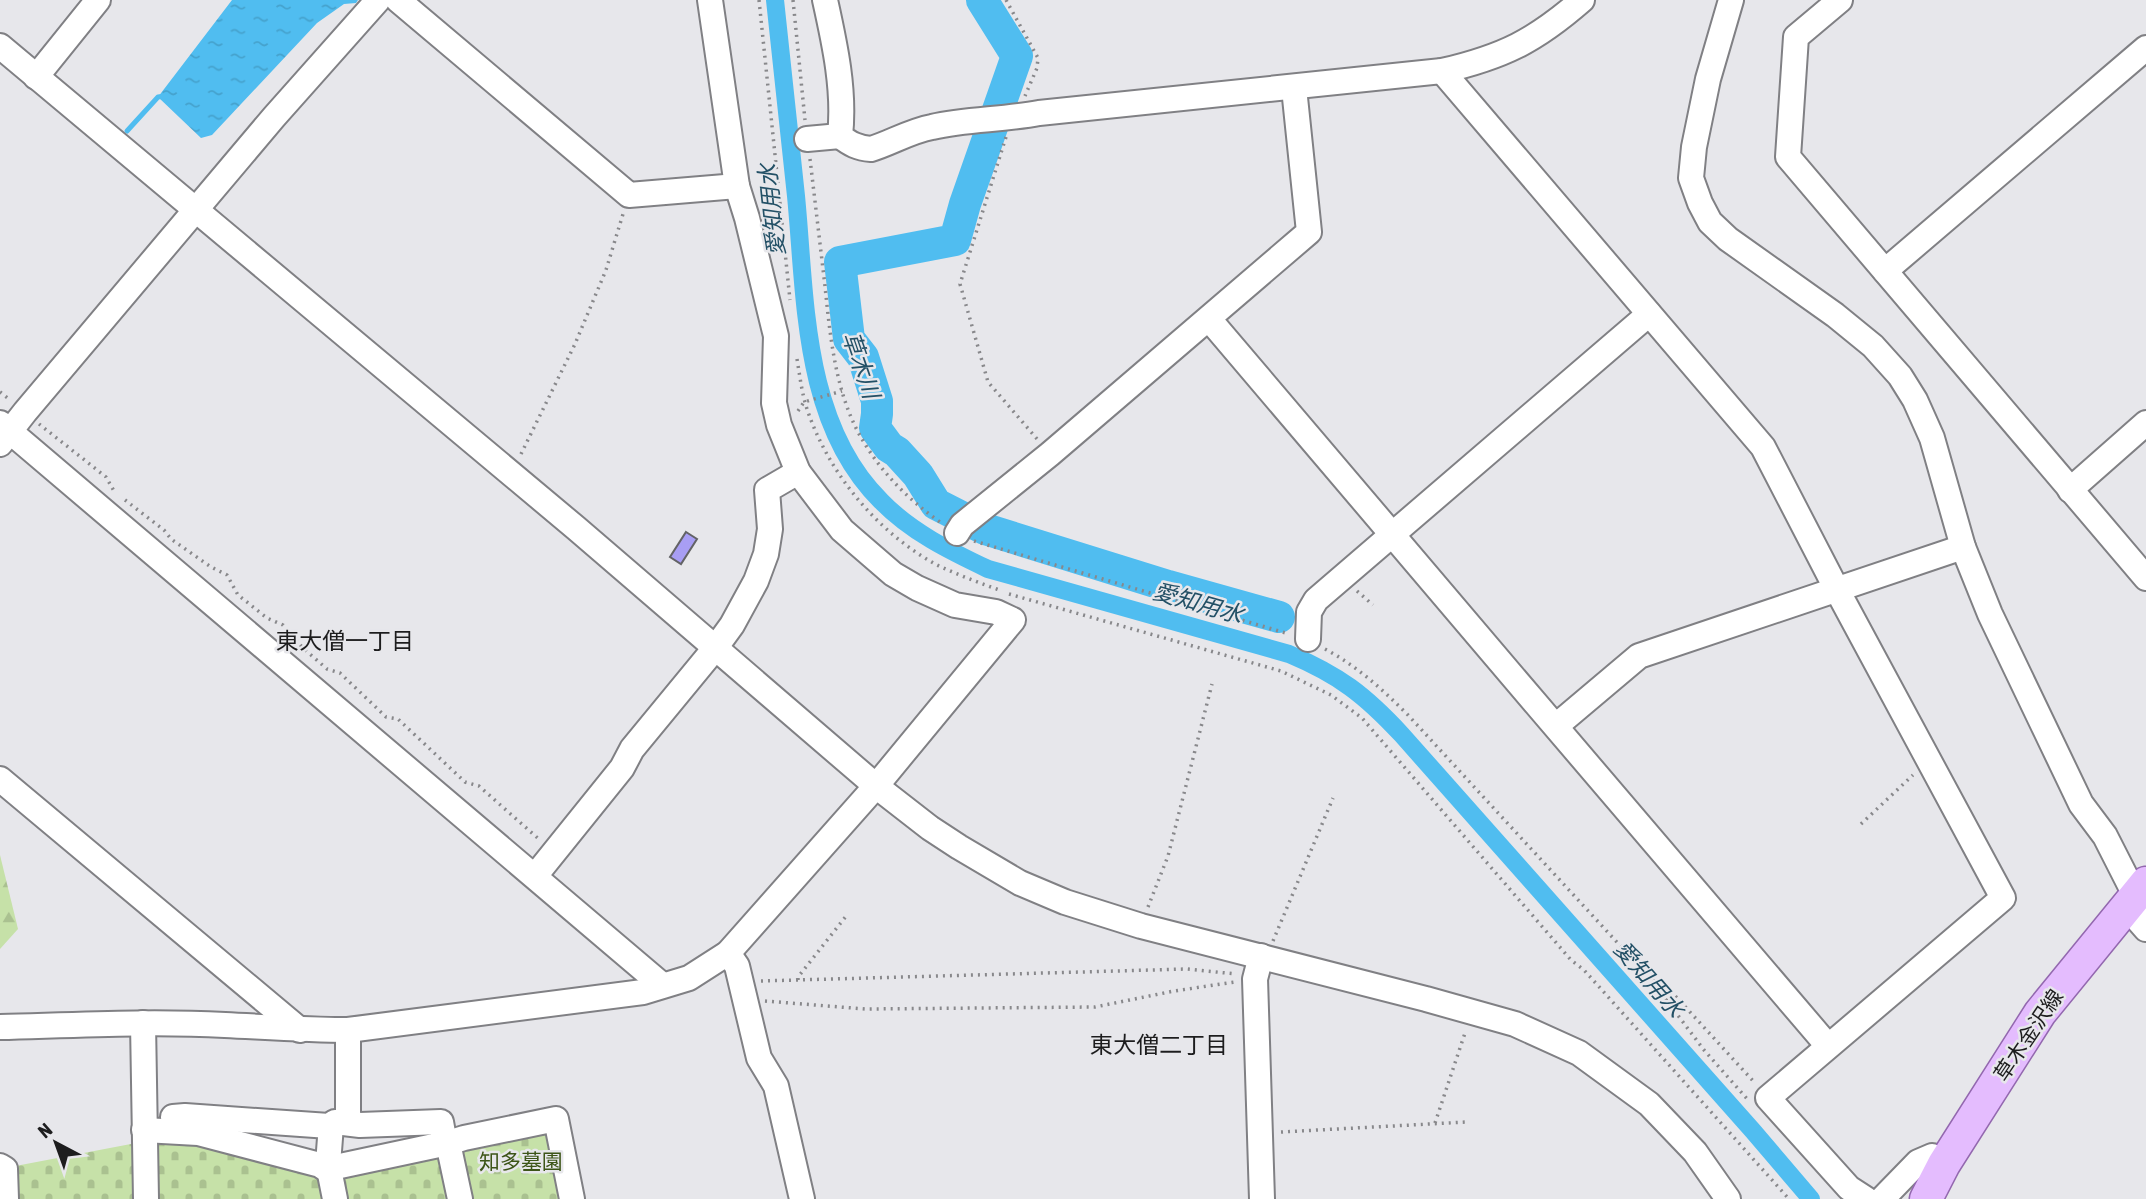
<svg xmlns="http://www.w3.org/2000/svg" width="2146" height="1199" font-family="'Asap Condensed','Noto Sans JP',sans-serif">
<style>
.forest{fill:url(#forest-firs)}
.cemetery{fill:url(#cemetery-stones)}
.water{fill:url(#water-ripples)}
.lines{fill:none;stroke-linecap:round;stroke-linejoin:round}
.stream{stroke:#50bdf0;stroke-width:5}
.canal{stroke:#50bdf0;stroke-width:18}
.river{stroke:#50bdf0;stroke-width:32}
.building{fill:#a89ef4;stroke:#636366;stroke-width:2}
.minor-casing{stroke:#808084;stroke-width:28}
.major-casing{stroke:#9368af;stroke-width:35}
.path{stroke:#88888b;stroke-width:3.5;stroke-dasharray:2 5;stroke-linecap:butt}
.minor{stroke:#fff;stroke-width:24}
.major{stroke:#e4bcfe;stroke-width:32}
.labels{text-anchor:middle;dominant-baseline:central;stroke-width:5;stroke-linejoin:round;paint-order:stroke}
.street-label{font-size:21px;fill:#1d1d1e;stroke:#e7e7eb}
.park-label{font-size:21px;fill:#3d5518;stroke:#e7e7eb}
.water-label{font-size:23px;font-style:italic;fill:#235066;stroke:#e7e7eb}
.neighbourhood-label{font-size:23px;fill:#1d1d1e;stroke:#e7e7eb}
</style>
<defs>
<pattern id="forest-firs" width="22" height="20" patternUnits="userSpaceOnUse" patternTransform="scale(1.75)"><rect width="22" height="20" fill="#c6e1a8"/><path d="M5 1l3.5 6h-7zM16 11l3.5 6h-7z" fill="#aac190"/></pattern>
<pattern id="cemetery-stones" width="16" height="16" patternUnits="userSpaceOnUse" patternTransform="scale(1.75)"><rect width="16" height="16" fill="#c6e1a8"/><path d="M2 7V4a2 2 0 0 1 4 0v3zM10 15v-3a2 2 0 0 1 4 0v3z" fill="#aac190"/></pattern>
<pattern id="water-ripples" width="26" height="14" patternUnits="userSpaceOnUse" patternTransform="scale(1.75)"><rect width="26" height="14" fill="#50bdf0"/><path d="M2 4q2-2 4 0t4 0M15 11q2-2 4 0t4 0" fill="none" stroke="#45a2cd"/></pattern>
</defs>
<rect width="100%" height="100%" fill="#e7e7eb"/>
<polygon class="forest" points="0,855 18,929 0,949"/>
<polygon class="cemetery" points="551,1115 570,1199 6,1199 5,1168 199,1131 338,1164"/>
<polygon class="water" points="232,0 358,0 356,3 344,4 317,23 212,135 201,138 158,97"/>
<g class="lines">
<polyline class="stream" points="127,131 158,97 165,96"/>
<path class="canal" d="M775,0C782,65 789,130 796,196C806,298 802,423 881,501C911,532 950,551 988,569L1289,654C1339,675 1365,695 1402,735L1753,1131L1811,1199"/>
<polyline class="river" points="982,0 1017,56 965,204 955,240 840,262 849,339 863,357 877,401 877,414 875,428 889,447 897,452 918,475 936,504 985,529 1168,586 1279,617"/>
</g>
<polygon class="building" points="686,532 697,539 681,564 670,557"/>
<g class="lines">
<defs>
<g id="minor">
<polyline points="398,0 629,195 737,186"/>
<path d="M825,0C835,45 845,91 840,136C850,144 858,148 871,149C891,143 910,131 932,127C967,119 1003,120 1039,113L1442,71C1503,57 1535,41 1582,0"/>
<polyline points="1731,0 1708,79 1694,147 1691,178 1700,203 1710,222 1728,239 1835,315 1873,346 1900,376 1915,400 1932,438 1963,547 1990,614 2081,804 2105,836 2135,895 2139,921 2146,929"/>
<polyline points="1840,0 1796,37 1788,157 2146,578"/>
<polyline points="0,46 576,528 876,786 930,828 959,847 1020,883 1065,902 1141,926 1426,999 1515,1024 1579,1053 1649,1104 1695,1152 1728,1199"/>
<polyline points="1442,71 1763,447 1836,588 2003,898 1768,1098 1849,1188 1866,1199"/>
<polyline points="36,77 98,0"/>
<polyline points="807,139 840,136"/>
<polyline points="1885,271 2146,48"/>
<path d="M1209,319C1414,563 1622,803 1828,1046"/>
<polyline points="0,423 662,985"/>
<polyline points="0,444 25,412 274,117 378,0"/>
<polyline points="2070,490 2146,423"/>
<polyline points="957,533 962,525 1050,454 1309,232 1294,88"/>
<polyline points="1308,639 1309,612 1316,600 1649,314"/>
<polyline points="1556,726 1639,656 1963,547"/>
<polyline points="0,779 300,1030"/>
<polyline points="535,876 622,768 632,749 716,647 732,625 756,581 766,554 770,529 767,490 798,472"/>
<polyline points="728,953 737,966 759,1058 776,1086 802,1199"/>
<polyline points="1261,956 1255,979 1262,1199"/>
<polyline points="143,1023 146,1199"/>
<path d="M0,1027C75,1025 150,1021 225,1025C266,1027 307,1030 348,1030L643,992L689,978L728,953L876,786L1013,620L996,612L955,605L917,588L893,574L842,530L798,472L779,425L774,403L776,336L747,218L737,186L710,0"/>
<polyline points="348,1030 348,1123"/>
<polyline points="173,1117 185,1116 329,1126 335,1122 360,1125 441,1122 445,1144"/>
<polyline points="331,1125 328,1164 335,1199"/>
<polyline points="144,1130 198,1133 320,1165 326,1169 448,1143 460,1199"/>
<polyline points="448,1143 464,1138 556,1119 572,1199"/>
<polyline points="0,1166 5,1169 6,1199"/>
<polyline points="1882,1199 1918,1162 1932,1156 1944,1164"/>
</g>
<polyline id="major" points="1926,1199 1944,1164 2040,1013 2146,883"/>
</defs>
<use href="#minor" class="minor-casing"/>
<use href="#major" class="major-casing"/>
<g class="path">
<polyline points="759,0 790,300"/>
<polyline points="793,0 805,120"/>
<polyline points="1006,0 1038,58 1037,68 1025,96"/>
<polyline points="1006,137 960,284 988,382 1038,440"/>
<path d="M810,159C815,201 820,244 825,286C830,335 835,388 858,432C878,469 905,497 940,522"/>
<path d="M797,359C800,377 802,395 808,412C830,475 878,533 937,565C958,575 980,583 1002,591"/>
<polyline points="0,392 9,399"/>
<polyline points="798,411 804,402 842,391"/>
<polyline points="39,424 106,477 114,491"/>
<polyline points="521,454 575,344 606,270 623,214"/>
<polyline points="125,500 164,530 171,539 211,567 227,575 238,595 267,618 283,625 303,648 327,669 340,673 386,717 398,719 465,782 479,786 541,841"/>
<polyline points="974,541 1289,634"/>
<polyline points="1357,591 1373,605"/>
<polyline points="1009,594 1281,671 1331,695 1362,718 1571,960 1584,970 1789,1199"/>
<path d="M1325,649C1357,666 1382,689 1408,715L1649,977L1704,1050L1749,1101"/>
<polyline points="1861,824 1913,775"/>
<polyline points="1148,907 1168,856 1212,684"/>
<polyline points="1273,941 1333,798"/>
<polyline points="798,980 798,977 847,915"/>
<polyline points="1653,980 1668,988 1755,1083"/>
<polyline points="761,981 1187,969 1236,974"/>
<polyline points="765,1001 865,1009 1095,1007 1174,991 1235,982"/>
<polyline points="1435,1123 1465,1033"/>
<polyline points="1281,1132 1467,1122"/>
</g>
<use href="#minor" class="minor"/>
<use href="#major" class="major"/>
</g>
<g class="labels">
<g class="street-label">
<text transform="translate(2028 1035) rotate(-56)">草木金沢線</text>
</g>
<g class="park-label">
<text x="521" y="1161">知多墓園</text>
</g>
<g class="water-label">
<text transform="translate(772 210) rotate(-96)">愛知用水</text>
<text transform="translate(861 365) rotate(71)">草木川</text>
<text transform="translate(1198 603) rotate(16)">愛知用水</text>
<text transform="translate(1649 979) rotate(49)">愛知用水</text>
</g>
<g class="neighbourhood-label">
<text x="345" y="641">東大僧一丁目</text>
<text x="1159" y="1045">東大僧二丁目</text>
</g>
</g>
<g transform="translate(56 1143) rotate(319)" stroke="#e7e7eb" stroke-width="5" paint-order="stroke">
<path d="M0-5L12 26L0 18L-12 26Z" fill="#1d1d1e"/>
<text y="-10" font-size="19" font-weight="bold" text-anchor="middle" fill="#1d1d1e">N</text>
</g>
</svg>
